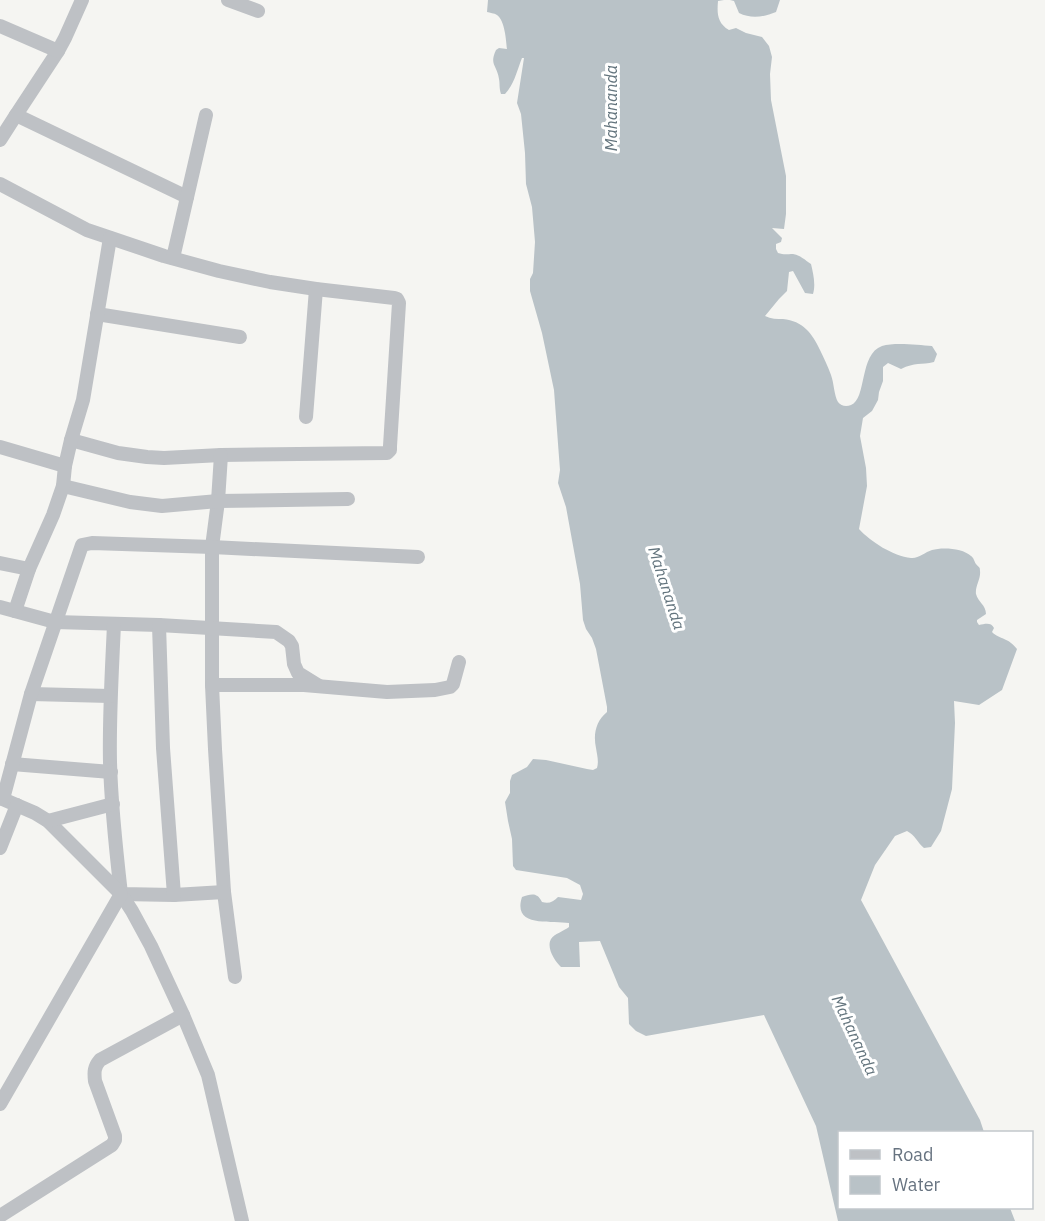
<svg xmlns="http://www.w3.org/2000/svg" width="1045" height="1221" font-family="'IBM Plex Sans',sans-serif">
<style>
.water{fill:#b9c2c7}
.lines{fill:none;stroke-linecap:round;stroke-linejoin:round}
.minor{stroke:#bec1c5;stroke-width:14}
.labels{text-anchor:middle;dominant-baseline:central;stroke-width:6;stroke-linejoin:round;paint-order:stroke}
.water-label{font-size:16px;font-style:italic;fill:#63747d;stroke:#fff}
</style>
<rect width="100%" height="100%" fill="#f5f5f2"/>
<g class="water">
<path d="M488,0H724L718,1C717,13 717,23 729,30L736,28L746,33L762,37L769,46L772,57L770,74L771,100L786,176V214L784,229L772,228L782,238L781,242L776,244V249L778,253C784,255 787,254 793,254C800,255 805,260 811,264C813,273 816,284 813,294L805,293L793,271L789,272L787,291L779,299L765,316C771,319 777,319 783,319C803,321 812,333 820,350C824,358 828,367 831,375C834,383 834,395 838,402C841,406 846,407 851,405C867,399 859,354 882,346C895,342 918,345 932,346L937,354L934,362C921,365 915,362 901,369L888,363L883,367V381L879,392L878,400L872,411L863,418L860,436L866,468L867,486L859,529C871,542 893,556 911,558C918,559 925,552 932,550C942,547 963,548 971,556C974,558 974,561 976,564C979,568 980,566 980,571C981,579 975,586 976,594C978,602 986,605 986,614L977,620V622L979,625C985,624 991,622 994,628L992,632C1000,640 1008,637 1017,649L1002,690L979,705L954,701L955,723L952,789L941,831L931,847L924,848C917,842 915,835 907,831L895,836L875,865L861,900L980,1120L984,1132H840V1208H1010L1015,1221H838L816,1126L764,1015L646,1036L636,1031L629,1024L628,998L619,987L600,941L579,942L580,967H561C555,961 546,948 551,939C554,934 564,931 569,927V923C551,920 512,928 522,897C531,894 537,892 542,902C549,904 553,902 558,897L581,900L583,894L580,885L567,878L516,870L513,866L512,839L508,821L505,802L510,793V781L512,775L527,767L533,759L546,760L587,769L593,770L597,768C599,761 597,755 596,748C593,734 596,721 607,712V707L596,649L592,638L586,629L583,620L580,584L566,507L558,483L560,470L559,457L554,390L542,333L530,291V279L533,273L535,242L532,207L526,184L525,153L521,114L517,103L524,58H522C517,70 515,83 505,94H501C499,88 500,84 499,79C497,65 489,65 496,50L499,48L507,49C506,40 505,21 497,15C494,13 490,13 487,12Z"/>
<path d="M730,0H780L776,12C764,17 751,19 739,13L734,1Z"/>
</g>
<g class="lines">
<g class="minor">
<polyline points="82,0 65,38 58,51 16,115 187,197"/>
<polyline points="228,0 258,11"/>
<polyline points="0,26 58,51"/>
<polyline points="0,140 16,115"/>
<polyline points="0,184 87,230 164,256 219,271 270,282 316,289 394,298 397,299 399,303 390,446 390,450 387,453 221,455 164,458 147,457 118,453 71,440"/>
<polyline points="173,258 206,115"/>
<polyline points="97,314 240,337"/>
<polyline points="306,417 316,289"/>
<polyline points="0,447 65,466"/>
<polyline points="221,455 218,501 212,547 212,685 215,749 224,892 235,977"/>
<polyline points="63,486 130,502 162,506 218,501 348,499"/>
<polyline points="0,563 29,569"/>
<polyline points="0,607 55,622 159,625 276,632 289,641 292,646 294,664 298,673 319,686"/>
<polyline points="15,611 29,569 53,515 63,486 65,466 71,440 83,400 110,238"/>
<path d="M114,624C112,670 109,716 110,762C111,806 116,850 121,894L174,895L224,892"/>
<polyline points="159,625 163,748 174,895"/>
<polyline points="212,685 304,685 387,692 435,690 450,687 453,684 459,662"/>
<polyline points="31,694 110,696"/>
<polyline points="12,764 111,772"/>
<polyline points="0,798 35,813 48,821 121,894 132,911 151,946 183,1015 208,1075 242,1221"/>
<polyline points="3,799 31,694 82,545 92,543 212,547 418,557"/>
<polyline points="48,821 113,804"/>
<polyline points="0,848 17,805"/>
<polyline points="0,1104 121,894"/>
<path d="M0,1216L112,1145L115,1140V1136L95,1081C94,1072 94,1067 100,1060L183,1015"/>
</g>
</g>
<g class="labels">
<g class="water-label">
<text transform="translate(611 108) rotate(-90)">Mahananda</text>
<text transform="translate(667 588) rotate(72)">Mahananda</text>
<text transform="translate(855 1035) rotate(65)">Mahananda</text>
</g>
</g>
<rect x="838" y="1131" width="195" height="78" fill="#ffffff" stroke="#c2c7cc" stroke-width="1.5"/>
<rect x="850" y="1150" width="30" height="9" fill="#bec1c5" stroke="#c2c7cc" stroke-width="1.5"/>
<text x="892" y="1161" font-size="18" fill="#677380">Road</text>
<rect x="850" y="1176" width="30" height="18" fill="#b9c2c7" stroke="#c2c7cc" stroke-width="1.5"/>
<text x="892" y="1191" font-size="18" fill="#677380">Water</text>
</svg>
